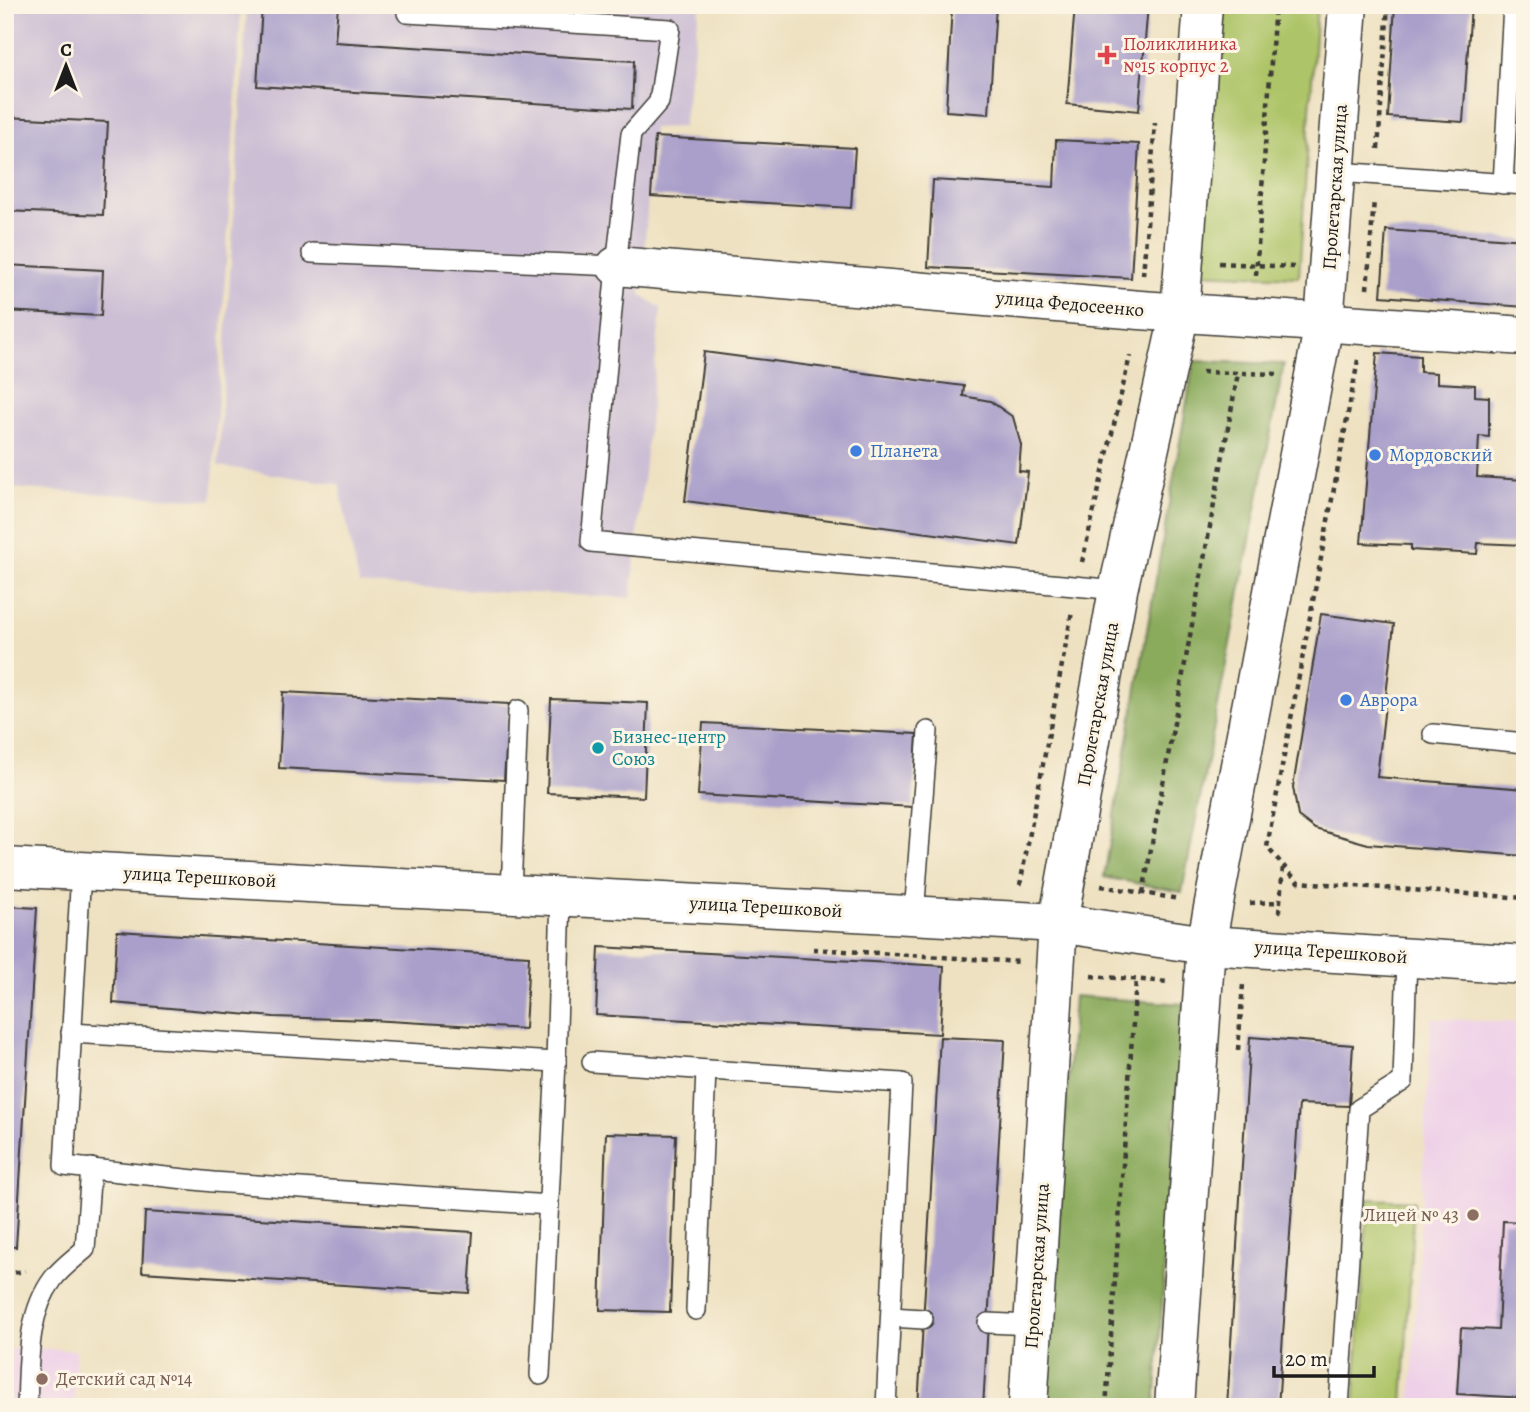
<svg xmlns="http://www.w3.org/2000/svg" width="1530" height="1412" font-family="Alegreya,serif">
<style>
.built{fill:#eed0e8}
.industrial{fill:#ccbed4}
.green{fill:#adc468;stroke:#647042;stroke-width:2}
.forest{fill:#8aaa5c;stroke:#53633c;stroke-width:2}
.building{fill:#a99fca}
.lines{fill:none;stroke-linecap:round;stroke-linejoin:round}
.service-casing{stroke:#3c3a35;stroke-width:22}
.minor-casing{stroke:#3c3a35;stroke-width:41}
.path{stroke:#3c3a35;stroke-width:4.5;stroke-dasharray:5 5;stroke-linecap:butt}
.service{stroke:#fff;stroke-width:19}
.minor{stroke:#fff;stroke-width:38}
.health-dot{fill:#e0444e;stroke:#fcf5e5;stroke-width:2.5}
.shop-dot{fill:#3f7fe0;stroke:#fcf5e5;stroke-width:2.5}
.culture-dot{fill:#0f9aa8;stroke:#fcf5e5;stroke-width:2.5}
.education-dot{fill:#8d6e63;stroke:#fcf5e5;stroke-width:2.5}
.labels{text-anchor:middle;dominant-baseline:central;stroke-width:6;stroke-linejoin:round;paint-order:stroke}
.health-label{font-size:19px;fill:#be3a42;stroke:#fcf5e5;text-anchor:start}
.street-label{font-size:19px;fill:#1c1c1c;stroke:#fcf5e5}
.shop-label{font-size:19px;fill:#366cbe;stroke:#fcf5e5;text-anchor:start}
.culture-label{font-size:19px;fill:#0d838f;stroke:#fcf5e5;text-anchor:start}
.education-label{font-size:19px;fill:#785e54;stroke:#fcf5e5;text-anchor:end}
</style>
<rect width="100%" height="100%" fill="#fcf5e5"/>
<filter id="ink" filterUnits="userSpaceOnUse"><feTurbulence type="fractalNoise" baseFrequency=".0143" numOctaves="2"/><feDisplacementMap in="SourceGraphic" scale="14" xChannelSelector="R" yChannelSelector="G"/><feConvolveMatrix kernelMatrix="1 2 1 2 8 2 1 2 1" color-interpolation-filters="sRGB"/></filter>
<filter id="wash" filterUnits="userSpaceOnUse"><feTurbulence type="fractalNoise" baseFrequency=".00686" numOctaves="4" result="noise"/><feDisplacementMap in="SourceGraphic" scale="28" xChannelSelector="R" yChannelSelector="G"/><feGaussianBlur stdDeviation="1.57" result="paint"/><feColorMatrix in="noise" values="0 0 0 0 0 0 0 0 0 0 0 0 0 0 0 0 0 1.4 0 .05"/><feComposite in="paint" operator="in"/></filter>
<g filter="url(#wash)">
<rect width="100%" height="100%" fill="#eee1c1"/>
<g class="built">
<polygon points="1431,1018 1525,1023 1525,1407 1411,1407"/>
<polygon points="11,1348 76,1350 74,1407 8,1407"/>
</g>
<g class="industrial">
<polygon points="5,5 241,5 212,500 5,488"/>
<polygon points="247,5 700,5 683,127 653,128 641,295 661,308 631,598 359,584 339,484 218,466"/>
</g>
<g class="green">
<polygon points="1224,5 1317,5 1299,277 1195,273"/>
<polygon points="1368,1199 1414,1201 1403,1407 1354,1407"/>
</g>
<g class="forest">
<polygon points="1194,361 1284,364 1182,892 1104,877"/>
<polygon points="1074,996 1183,1004 1155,1407 1045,1407"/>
</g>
<g id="blocks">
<g class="building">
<polygon points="262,5 338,5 335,42 634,61 632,109 257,86"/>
<polygon points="952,5 996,5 989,114 946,111"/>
<polygon points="1075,5 1148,5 1139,111 1067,104"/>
<polygon points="1395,5 1471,5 1463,122 1388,117"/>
<polygon points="5,117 108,122 103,215 5,211"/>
<polygon points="655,137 855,148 851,208 651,196"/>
<polygon points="1056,140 1139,144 1131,278 928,267 933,180 1054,187"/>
<polygon points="1386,230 1525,240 1525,307 1381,296"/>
<polygon points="5,265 103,270 101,316 5,311"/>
<polygon points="704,352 964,386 963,396 990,401 1013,417 1021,445 1019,471 1028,472 1019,545 685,501"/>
<polygon points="1377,353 1420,356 1420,372 1437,373 1437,383 1475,385 1475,396 1489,397 1489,437 1479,436 1477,477 1525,480 1525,545 1478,543 1477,554 1411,550 1411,545 1361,543"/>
<polygon points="1321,614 1394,624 1377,777 1525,789 1525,856 1368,844 1315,829 1298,816 1293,787"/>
<polygon points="283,692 509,704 504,780 279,768"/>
<polygon points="551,699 648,703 644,797 547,793"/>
<polygon points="703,723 917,734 913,807 698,795"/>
<polygon points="5,906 37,908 16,1247 5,1246"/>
<polygon points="117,931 529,956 525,1029 371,1020 274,1017 113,1003"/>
<polygon points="599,947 944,966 940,1034 596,1015"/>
<polygon points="940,1037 1005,1040 983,1407 918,1407"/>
<polygon points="1250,1037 1353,1045 1349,1106 1299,1104 1278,1407 1227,1407"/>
<polygon points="606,1133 676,1135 670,1312 600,1310"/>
<polygon points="145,1212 473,1232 469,1293 142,1272"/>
<polygon points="1503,1221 1525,1222 1525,1398 1457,1394 1461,1328 1498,1330"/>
</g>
</g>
</g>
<g filter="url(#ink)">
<use href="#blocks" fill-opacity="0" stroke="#3c3a35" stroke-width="2"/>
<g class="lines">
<defs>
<g id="service">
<polyline points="407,13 670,29 659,102 631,134 616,266 591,542 1118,590"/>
<polyline points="1337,172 1525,185"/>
<polyline points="1503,184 1513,5"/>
<polyline points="312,253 616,266"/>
<polyline points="1433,734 1525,743"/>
<polyline points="81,871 64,1166 213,1182 549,1205"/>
<polyline points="511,893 518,710"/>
<polyline points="914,915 928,731"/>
<polyline points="71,1033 556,1062"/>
<polyline points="592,1062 902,1083 886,1407"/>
<polyline points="696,1310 706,1070"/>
<polyline points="891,1317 923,1319"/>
<polyline points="988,1323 1033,1325"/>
<polyline points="540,1375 556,1062 561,896"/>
<path d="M27,1407C29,1365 26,1315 53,1279C61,1268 75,1258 85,1249L91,1168"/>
<polyline points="1339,1407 1359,1109 1403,1081 1407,957"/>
</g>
<g id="minor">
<polyline points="616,266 1140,310 1525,336"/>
<polyline points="5,867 1058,923 1206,945 1525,965"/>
<polyline points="1028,1407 1058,923 1118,590 1180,312 1203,5"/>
<polyline points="1174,1407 1206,945 1324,323 1348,5"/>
</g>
</defs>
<use href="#service" class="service-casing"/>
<use href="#minor" class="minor-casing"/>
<g class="path">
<polyline points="1378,149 1388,5"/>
<polyline points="1219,263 1294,267"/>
<polyline points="1143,275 1155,123"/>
<polyline points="1256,275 1275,5"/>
<polyline points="1367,289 1374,200"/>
<polyline points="1358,360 1267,847 1298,882 1525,898"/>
<polyline points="1202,372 1277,374"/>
<polyline points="1082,562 1130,356"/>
<polyline points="1020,885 1072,612"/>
<polyline points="1101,886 1179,899"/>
<polyline points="1143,893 1238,373"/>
<polyline points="1250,903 1280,902"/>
<polyline points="1279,913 1283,866"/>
<polyline points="813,949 1021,962"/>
<polyline points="1091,976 1169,982"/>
<polyline points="1238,1050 1243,984 1245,984"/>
<polyline points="5,1274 25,1271"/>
<polyline points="1106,1407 1136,980"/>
</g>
<use href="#service" class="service"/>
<use href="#minor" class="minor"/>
</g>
</g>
<path class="health-dot" d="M1103.5 44.5h7v7h7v7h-7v7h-7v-7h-7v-7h7z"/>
<g class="shop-dot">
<circle cx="856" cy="451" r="7"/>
<circle cx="1375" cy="455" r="7"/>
<circle cx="1346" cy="700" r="7"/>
</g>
<circle class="culture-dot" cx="598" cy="748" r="7"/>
<g class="education-dot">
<circle cx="1473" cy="1215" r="7"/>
<circle cx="42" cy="1379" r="7"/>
</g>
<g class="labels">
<g class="health-label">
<text x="1123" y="44">Поликлиника<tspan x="1123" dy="22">№15 корпус 2</tspan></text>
</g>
<g class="street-label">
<text transform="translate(1335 187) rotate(-86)">Пролетарская улица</text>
<text transform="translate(1070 304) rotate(5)">улица Федосеенко</text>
<text transform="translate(1098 704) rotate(-80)">Пролетарская улица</text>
<text transform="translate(200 877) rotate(3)">улица Терешковой</text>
<text transform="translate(766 907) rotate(3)">улица Терешковой</text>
<text transform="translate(1331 952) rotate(4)">улица Терешковой</text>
<text transform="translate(1037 1266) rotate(-86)">Пролетарская улица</text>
</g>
<g class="shop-label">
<text x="870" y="451">Планета</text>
<text x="1389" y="455">Мордовский</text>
<text x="1360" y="700">Аврора</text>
</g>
<g class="culture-label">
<text x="612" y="737">Бизнес-центр<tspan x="612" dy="22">Союз</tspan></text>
</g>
<g class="education-label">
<text x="1459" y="1215">Лицей № 43</text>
<text x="56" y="1379" text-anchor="start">Детский сад №14</text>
</g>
</g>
<rect width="1530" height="1412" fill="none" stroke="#fcf5e5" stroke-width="28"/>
<g transform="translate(66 66)" stroke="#fcf5e5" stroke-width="5" paint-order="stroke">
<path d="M0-5L12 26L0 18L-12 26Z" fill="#1c1c1c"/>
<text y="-10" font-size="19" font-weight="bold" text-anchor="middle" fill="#1c1c1c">С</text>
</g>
<path d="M1274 1366v10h100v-10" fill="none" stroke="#1c1c1c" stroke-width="3.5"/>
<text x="1285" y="1366" font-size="21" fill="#1c1c1c" stroke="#fcf5e5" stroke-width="5" paint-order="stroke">20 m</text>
</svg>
